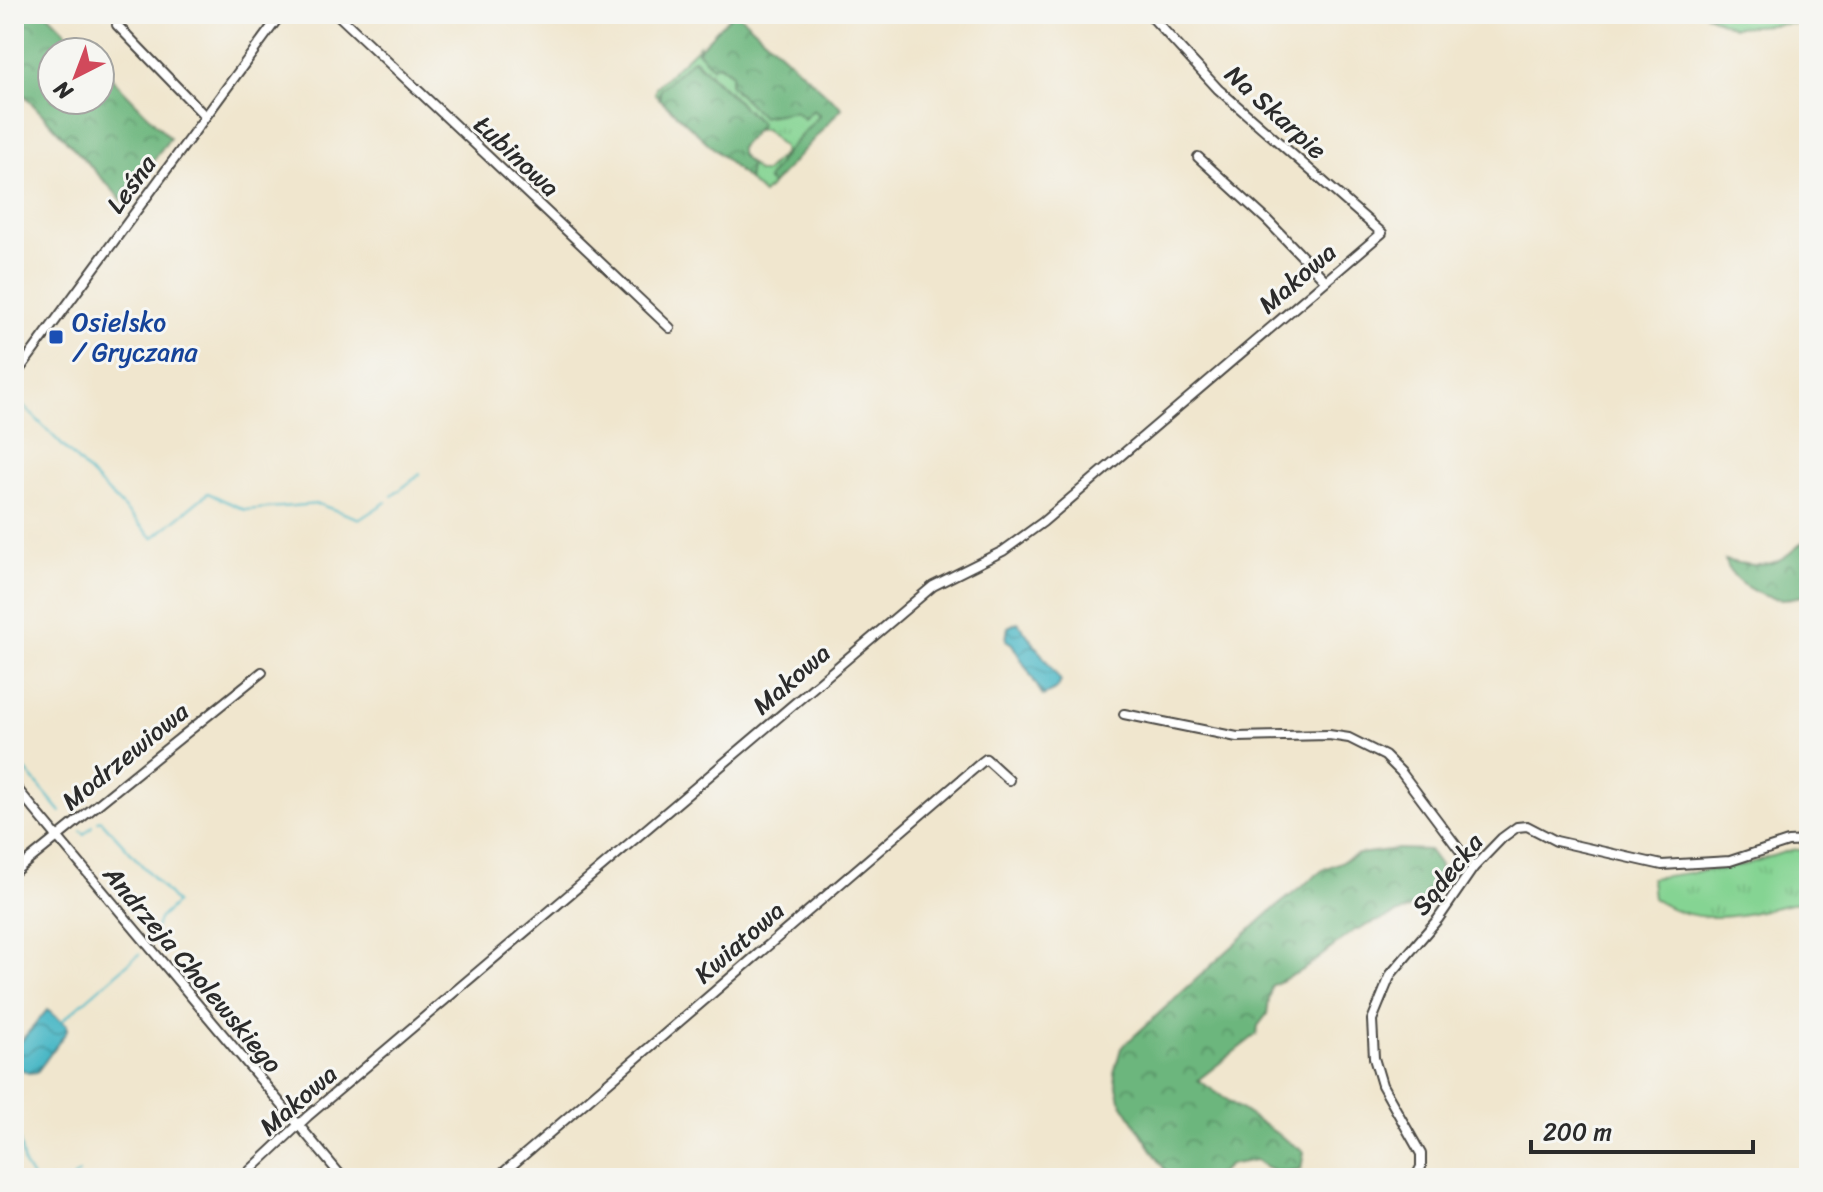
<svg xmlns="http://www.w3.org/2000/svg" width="1823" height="1192" font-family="Sriracha,sans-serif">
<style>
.grass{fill:url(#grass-tufts);stroke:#58805f;stroke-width:2}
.forest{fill:url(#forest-crowns);stroke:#4c7054;stroke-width:2}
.water{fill:url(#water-waves);stroke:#3b7278;stroke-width:2}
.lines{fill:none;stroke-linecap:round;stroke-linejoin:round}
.stream{stroke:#4bb8c6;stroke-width:2}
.street-casing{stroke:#494743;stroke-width:12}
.street{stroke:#fff;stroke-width:8}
.transit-dot{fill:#1a4fb4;stroke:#f6f6f2;stroke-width:3}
.labels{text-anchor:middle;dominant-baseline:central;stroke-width:6;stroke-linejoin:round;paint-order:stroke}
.street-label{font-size:26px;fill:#2b2b2b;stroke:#f6f6f2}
.transit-label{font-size:26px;fill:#164399;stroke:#f6f6f2;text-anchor:start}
</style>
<defs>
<pattern id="grass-tufts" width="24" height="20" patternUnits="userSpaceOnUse" patternTransform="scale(2)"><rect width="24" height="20" fill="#85d493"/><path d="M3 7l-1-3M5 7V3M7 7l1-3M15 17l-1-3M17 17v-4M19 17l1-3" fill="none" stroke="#73b67f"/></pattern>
<pattern id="forest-crowns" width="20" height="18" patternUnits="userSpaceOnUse" patternTransform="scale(2)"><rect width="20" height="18" fill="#6cb67d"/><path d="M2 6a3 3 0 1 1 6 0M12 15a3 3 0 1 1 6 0" fill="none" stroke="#599467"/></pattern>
<pattern id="water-waves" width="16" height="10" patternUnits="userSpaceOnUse" patternTransform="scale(2)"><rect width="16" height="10" fill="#4bb8c6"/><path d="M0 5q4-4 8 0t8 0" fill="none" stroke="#3f96a1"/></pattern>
</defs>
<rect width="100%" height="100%" fill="#f6f6f2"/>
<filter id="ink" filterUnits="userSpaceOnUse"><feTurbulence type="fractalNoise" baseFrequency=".0125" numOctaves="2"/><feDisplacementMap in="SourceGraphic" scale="16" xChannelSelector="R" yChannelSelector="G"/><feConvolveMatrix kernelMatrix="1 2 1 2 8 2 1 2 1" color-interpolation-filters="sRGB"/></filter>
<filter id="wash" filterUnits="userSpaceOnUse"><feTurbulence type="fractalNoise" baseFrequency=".006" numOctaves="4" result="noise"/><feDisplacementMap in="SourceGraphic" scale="32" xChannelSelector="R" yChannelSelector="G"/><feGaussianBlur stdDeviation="1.8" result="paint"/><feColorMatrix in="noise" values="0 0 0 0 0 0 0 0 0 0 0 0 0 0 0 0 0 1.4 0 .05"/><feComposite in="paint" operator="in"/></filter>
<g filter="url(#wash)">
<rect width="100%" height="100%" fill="#f0e6ce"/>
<g class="grass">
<polygon points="1705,14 1809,14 1809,25 1805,23 1733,27"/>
<path d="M699,46L698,51L732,74L731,85C755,117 777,113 813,110L820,115L786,152L767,180L772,185L763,194L748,180L750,164L758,172H765L783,154V147L765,129L758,130L761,124L694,59L658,94L660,99L655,95L656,87Z"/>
<path d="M1809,848V900C1753,911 1703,933 1653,898L1651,878L1744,865L1791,850Z"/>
</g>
<g class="forest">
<polygon points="14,14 48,14 86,52 52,52 52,100 100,100 100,66 170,138 123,201 14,84"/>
<polygon points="732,14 738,14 842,108 772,185 767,180 786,152 820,115 813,110 804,119 795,111 762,117 730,84 732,74 719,64 712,67 697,51"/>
<polygon points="693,59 761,124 740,148 740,154 750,164 748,180 660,99 660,89"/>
<path d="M1809,536V595C1800,596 1791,599 1782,599C1759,598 1732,582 1725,560C1768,570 1778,566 1809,536Z"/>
<path d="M1397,849L1429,850L1440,865V883L1422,904L1355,930L1303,970L1271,986L1267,1014L1258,1026L1257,1034L1198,1080L1304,1152L1301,1169C1283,1174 1271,1172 1256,1160L1229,1165L1213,1178H1170L1120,1100L1114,1073L1121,1048L1271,911L1324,869L1359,854Z"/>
</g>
<g class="water">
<polygon points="1018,622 1061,681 1057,689 1043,696 1012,644 1006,640 1008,627"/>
<polygon points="47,1010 67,1025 67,1031 37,1072 28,1073 14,1064 17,1046"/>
</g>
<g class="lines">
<g class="stream">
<polyline points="14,396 153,538 208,493 245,510 318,504 360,519 386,502"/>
<polyline points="392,496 420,474"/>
<polyline points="14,756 61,812"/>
<polyline points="98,821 101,820 176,903 159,919 154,933"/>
<polyline points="81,831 84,834 93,826"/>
<polyline points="62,1021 139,954"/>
<polyline points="14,1074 22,1069"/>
<polyline points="14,1111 24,1165 32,1178"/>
<polyline points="73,1178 79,1173"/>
</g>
</g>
</g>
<g filter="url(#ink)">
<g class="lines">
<defs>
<g id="street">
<polyline points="337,14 670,328"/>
<polyline points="117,25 205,116"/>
<polyline points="1198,157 1267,220 1325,280"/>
<polyline points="14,377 281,14"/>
<polyline points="1124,714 1237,737 1329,735 1349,738 1385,756 1401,772 1473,868"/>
<polyline points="14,785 343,1178"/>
<polyline points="14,872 262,672"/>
<polyline points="242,1178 308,1116 933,586 1003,551 1043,522 1382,233 1218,89 1149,14"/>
<polyline points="497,1178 982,762 986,759 1009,780"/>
<polyline points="1415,1178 1421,1167 1421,1154 1382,1085 1374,1058 1372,1020 1391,974 1438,919 1473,868 1502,838 1517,827 1527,826 1556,841 1662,865 1730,861 1788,842 1809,841"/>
</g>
</defs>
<use href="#street" class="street-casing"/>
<use href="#street" class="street"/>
</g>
</g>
<rect class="transit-dot" x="48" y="329" width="16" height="16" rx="4"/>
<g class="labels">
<g class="street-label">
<text transform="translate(1276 112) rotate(42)">Na Skarpie</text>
<text transform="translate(517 156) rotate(43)">Łubinowa</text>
<text transform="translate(131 184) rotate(-54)">Leśna</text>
<text transform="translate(1297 278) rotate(-41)">Makowa</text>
<text transform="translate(791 679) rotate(-41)">Makowa</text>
<text transform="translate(125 756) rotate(-39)">Modrzewiowa</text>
<text transform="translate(1447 874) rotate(-51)">Sądecka</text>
<text transform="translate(739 942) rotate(-41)">Kwiatowa</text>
<text transform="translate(193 969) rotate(50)">Andrzeja Cholewskiego</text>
<text transform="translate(298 1100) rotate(-41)">Makowa</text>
</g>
<g class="transit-label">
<text x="72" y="322">Osielsko<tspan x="72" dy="30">/ Gryczana</tspan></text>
</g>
</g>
<rect width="1823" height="1192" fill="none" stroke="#f6f6f2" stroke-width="48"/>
<g transform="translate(76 76) rotate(222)"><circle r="38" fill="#f6f6f2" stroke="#a5a5a2" stroke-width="2"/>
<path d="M0-6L14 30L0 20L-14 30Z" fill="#d1495b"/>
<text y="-12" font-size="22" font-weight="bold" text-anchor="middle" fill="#2b2b2b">N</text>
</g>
<path d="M1531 1140v12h222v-12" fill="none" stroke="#2b2b2b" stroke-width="4"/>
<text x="1543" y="1140" font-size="24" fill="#2b2b2b" stroke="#f6f6f2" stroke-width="6" paint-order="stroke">200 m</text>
</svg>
